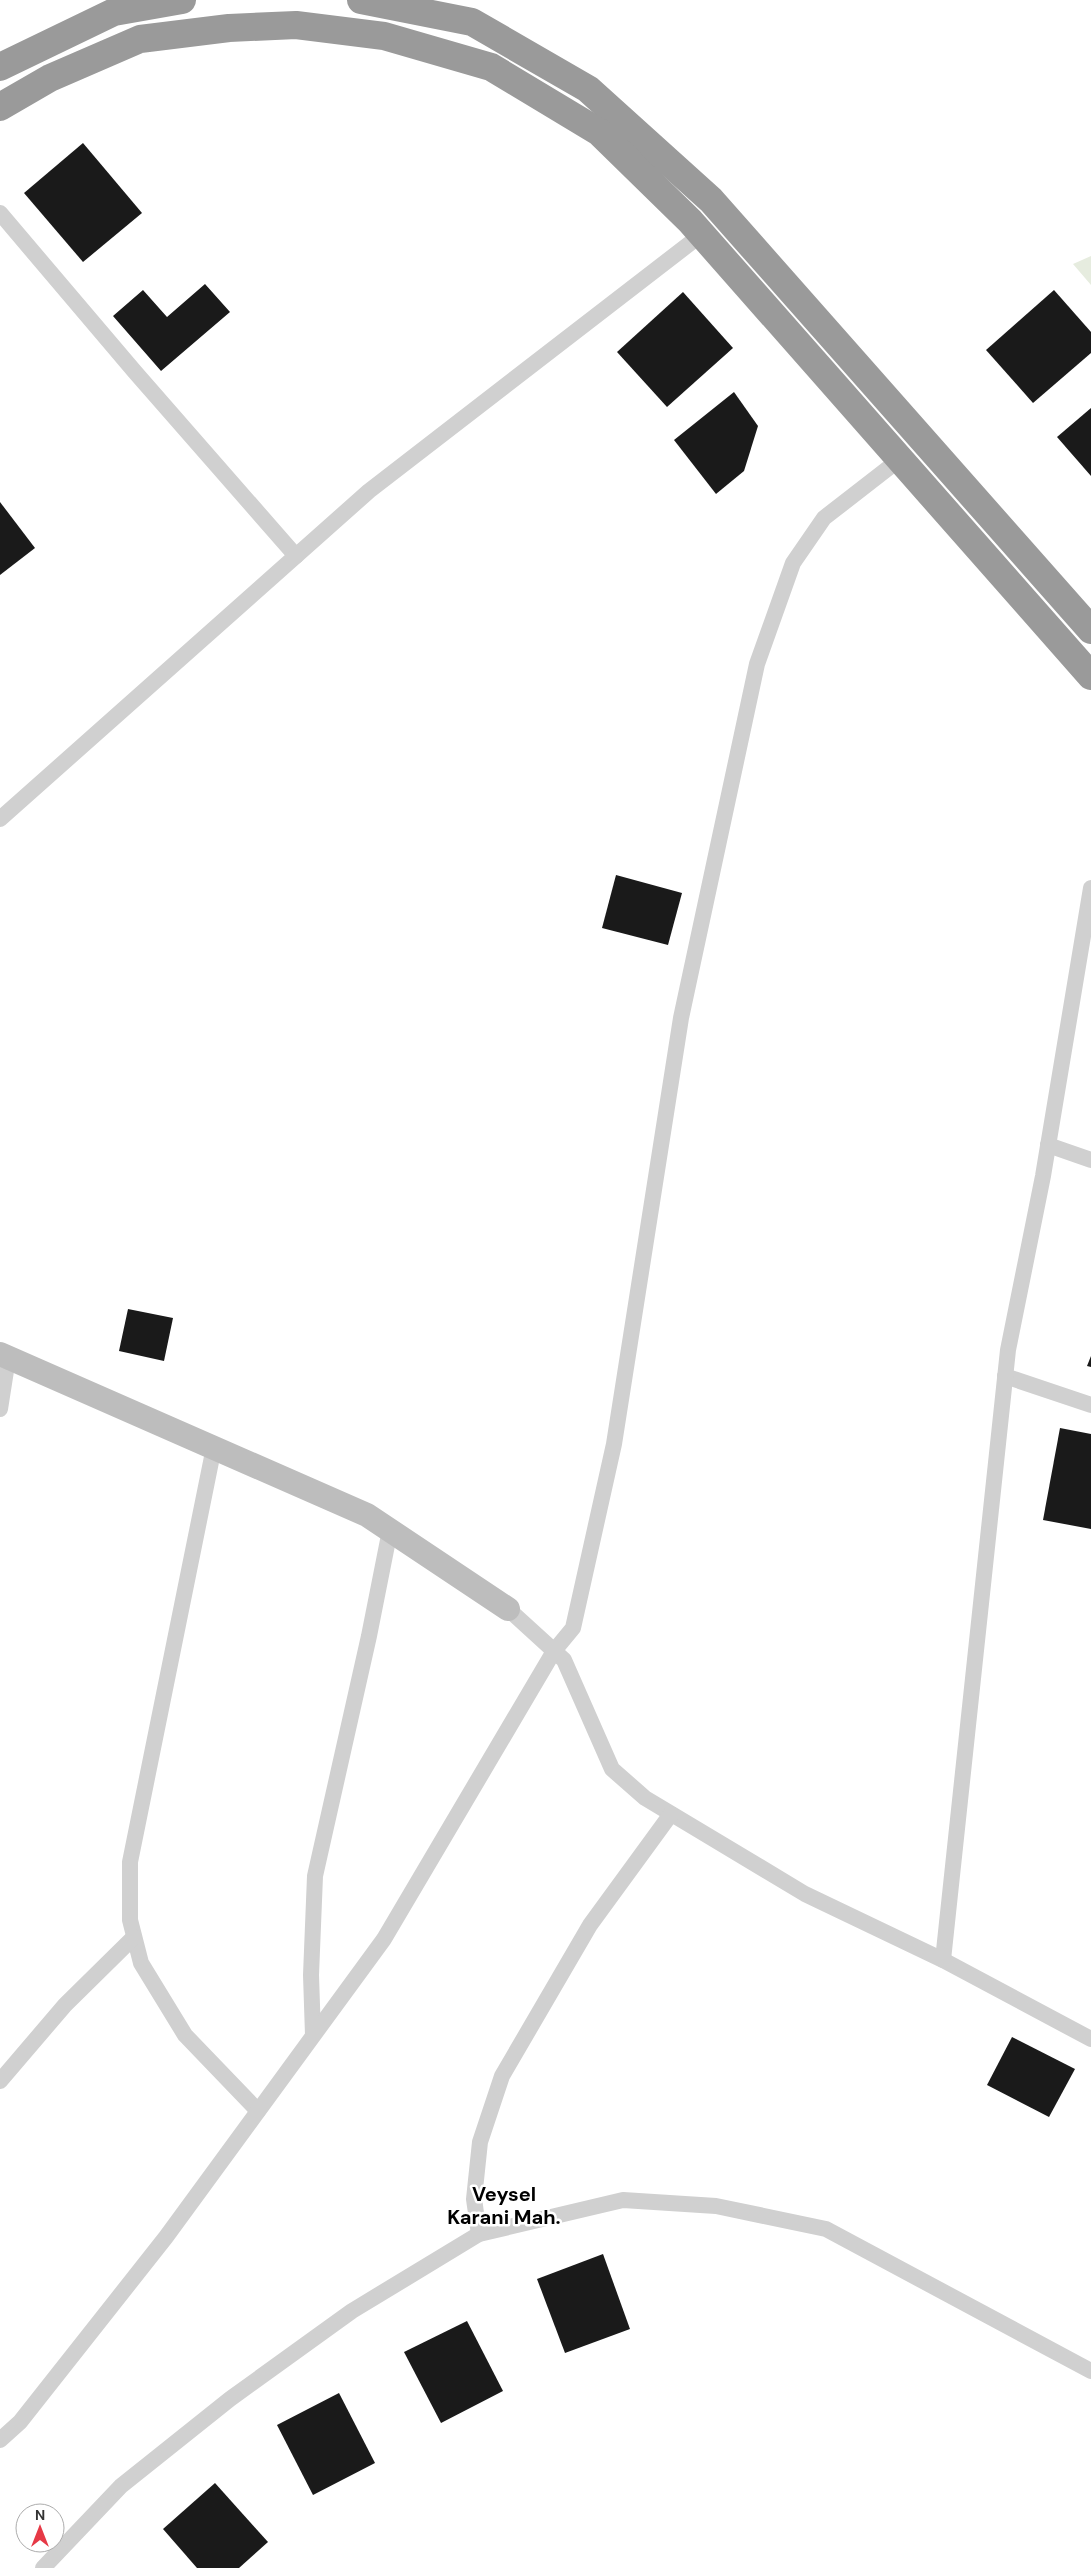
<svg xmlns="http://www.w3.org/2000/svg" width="1091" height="2568" font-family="'DM Sans',sans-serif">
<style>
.green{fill:#e6ecdf}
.building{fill:#1a1a1a}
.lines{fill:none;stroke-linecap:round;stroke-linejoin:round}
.street{stroke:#d0d0d0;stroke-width:16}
.secondary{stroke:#bdbdbd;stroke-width:24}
.highway{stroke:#9a9a9a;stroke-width:28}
.labels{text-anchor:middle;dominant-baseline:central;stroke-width:5;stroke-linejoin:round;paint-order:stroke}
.district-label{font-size:20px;font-weight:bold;fill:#000;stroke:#fff}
</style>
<rect width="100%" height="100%" fill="#fff"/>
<polygon class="green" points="1091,256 1091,285 1073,264"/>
<g class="building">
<polygon points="83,143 142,213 83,262 24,193"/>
<polygon points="205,284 230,312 161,371 113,316 143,290 167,317"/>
<polygon points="1054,290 1091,332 1091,353 1033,403 986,350"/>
<polygon points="683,292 733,348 667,407 617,352"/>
<polygon points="734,392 758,426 744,471 716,494 674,440"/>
<polygon points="1091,408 1091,476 1057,437"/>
<polygon points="0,502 35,548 0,575"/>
<polygon points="616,875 682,893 668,945 602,928"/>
<polygon points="128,1309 173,1318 164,1361 119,1351"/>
<polygon points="1091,1356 1091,1367 1087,1366"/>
<polygon points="1060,1428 1091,1434 1091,1529 1043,1520"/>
<polygon points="1012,2037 1075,2069 1049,2117 987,2085"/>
<polygon points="603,2254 630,2329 565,2353 537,2279"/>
<polygon points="467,2321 503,2391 441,2423 404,2352"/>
<polygon points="339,2393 375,2463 313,2495 277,2425"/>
<polygon points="215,2483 268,2542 239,2568 197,2568 163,2529"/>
</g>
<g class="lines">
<g class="street">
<polyline points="0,213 135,372 296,556"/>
<polyline points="0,819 369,491 702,234"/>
<polyline points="1048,1145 1091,1160"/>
<polyline points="1005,1376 1091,1405"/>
<polyline points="0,1409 8,1358"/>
<polyline points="214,1447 130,1862 130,1920 141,1963 185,2035 258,2111"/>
<polyline points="508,1609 564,1660 612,1769 645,1798 805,1894 943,1960 1091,2039"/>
<polyline points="943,1960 1008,1350 1043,1176 1091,888"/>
<polyline points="313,2035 311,1975 315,1876 369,1636 390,1530"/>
<polyline points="0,2081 65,2005 134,1937"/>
<polyline points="479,2234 474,2199 480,2142 502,2076 590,1925 671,1814"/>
<polyline points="0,2440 20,2422 166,2237 384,1939 554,1651 573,1628 614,1444 681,1018 757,664 793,563 824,518 900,459"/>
<polyline points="43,2568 121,2486 230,2399 352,2311 479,2234 623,2200 716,2206 826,2229 1091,2371"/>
</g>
<polyline class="secondary" points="0,1354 367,1515 508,1609"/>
<g class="highway">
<polyline points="361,0 472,22 588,89 711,200 1091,630"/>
<polyline points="0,67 114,12 182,0"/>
<polyline points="0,107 50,78 140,39 229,28 296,25 384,36 491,67 599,132 690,221 1091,676"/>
</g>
</g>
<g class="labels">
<g class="district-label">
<text x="504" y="2194">Veysel<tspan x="504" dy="23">Karani Mah.</tspan></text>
</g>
</g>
<g transform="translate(40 2528)"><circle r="24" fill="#ffffff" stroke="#adadad"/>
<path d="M0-4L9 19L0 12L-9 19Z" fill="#e63946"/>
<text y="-8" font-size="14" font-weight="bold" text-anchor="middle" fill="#333333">N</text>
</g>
</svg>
